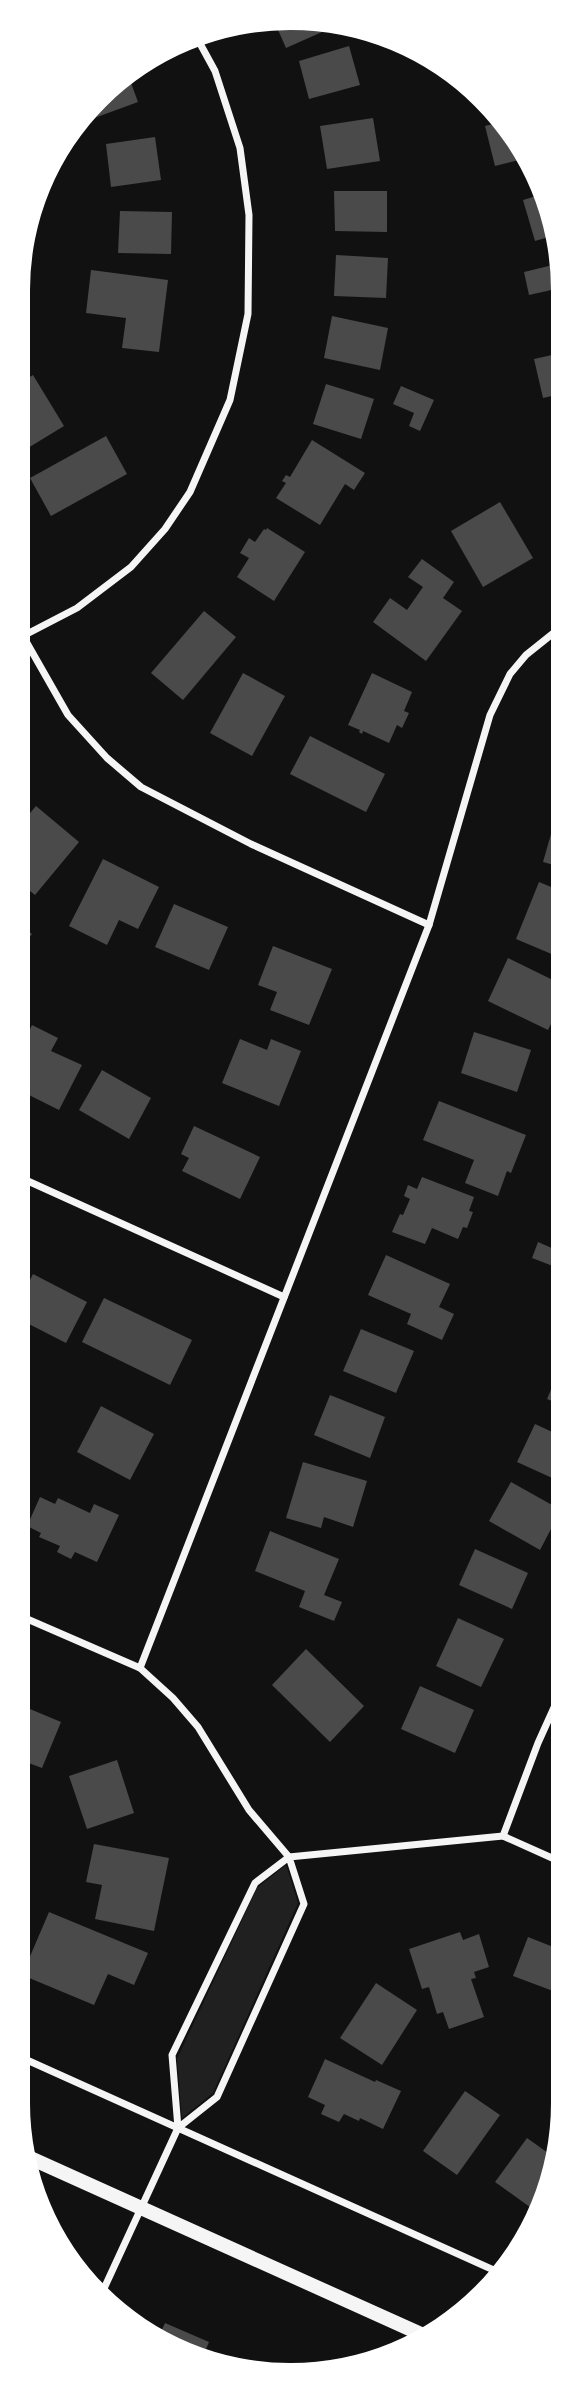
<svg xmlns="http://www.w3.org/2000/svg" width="581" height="2393" font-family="Montserrat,sans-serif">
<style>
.green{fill:#202020}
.building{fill:#4a4a4a}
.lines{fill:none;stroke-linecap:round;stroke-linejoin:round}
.minor{stroke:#f5f5f5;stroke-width:7}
.secondary{stroke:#f5f5f5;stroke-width:14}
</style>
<rect width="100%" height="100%" fill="#111"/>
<polygon class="green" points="286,1865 298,1903 213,2093 182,2118 177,2059 257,1888"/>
<g class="building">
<polygon points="327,20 340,24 286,48 275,23"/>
<polygon points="349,46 360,85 309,99 299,61"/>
<polygon points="127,72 138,102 89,120 88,116"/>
<polygon points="373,118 380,161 327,169 320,126"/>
<polygon points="501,122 527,158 495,166 485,126"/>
<polygon points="155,137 161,180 111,187 106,144"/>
<polygon points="334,191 387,191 387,232 335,231"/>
<polygon points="543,194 555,235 535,241 523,200"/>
<polygon points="120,211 172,212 171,254 118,253"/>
<polygon points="336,255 388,258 386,298 334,296"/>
<polygon points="561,263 561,307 556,289 529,295 524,272"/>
<polygon points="91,270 168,280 159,352 122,348 126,318 86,313"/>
<polygon points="332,316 388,328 380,370 324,358"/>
<polygon points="20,332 30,351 20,357"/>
<polygon points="561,353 561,394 543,398 534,359"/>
<polygon points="33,375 64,426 23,451 20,446 20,383"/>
<polygon points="326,384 374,399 361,439 313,424"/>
<polygon points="401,386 434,400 420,431 409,426 414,413 393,404"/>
<polygon points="106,436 127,474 51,516 30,478"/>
<polygon points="312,440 365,473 354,490 345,484 320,525 276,498 286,483 282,481 286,475 290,477"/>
<polygon points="500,502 533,558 483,587 451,531"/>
<polygon points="267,528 305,552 274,601 237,577 249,558 240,553 249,538 255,542 264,529 266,530"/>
<polygon points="422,559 454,582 443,598 462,611 426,661 373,622 390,598 407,610 423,587 408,577"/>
<polygon points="204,611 236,637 183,700 151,673"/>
<polygon points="243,673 285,696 252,756 210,733"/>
<polygon points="372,673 412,692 404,711 409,713 402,728 397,725 389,743 363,731 362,734 359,732 360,730 348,725"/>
<polygon points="310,736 385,774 366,812 290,774"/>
<polygon points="36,806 79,842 35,895 19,882 19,863 26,854 19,848 19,826"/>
<polygon points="559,806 561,806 561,867 543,862"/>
<polygon points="103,859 159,887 138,929 119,920 107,945 69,926"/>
<polygon points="539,882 561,891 561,958 516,939"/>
<polygon points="174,904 228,927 209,970 155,947"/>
<polygon points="19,924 32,934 19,950"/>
<polygon points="273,946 332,969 309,1025 270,1010 277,992 258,985"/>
<polygon points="508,958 561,984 561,1004 548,1030 488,1001"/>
<polygon points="32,1025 58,1038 51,1051 82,1065 59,1110 19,1090 19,1052"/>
<polygon points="474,1032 531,1050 517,1092 461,1073"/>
<polygon points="240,1039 267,1050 271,1039 301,1051 279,1106 222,1083"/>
<polygon points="102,1070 151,1098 129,1139 79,1110"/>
<polygon points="439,1101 526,1135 511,1173 507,1171 498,1196 465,1183 474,1160 423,1140"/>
<polygon points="194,1126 260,1157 240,1199 182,1171 189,1158 181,1154"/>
<polygon points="422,1177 474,1197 469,1211 473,1212 467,1228 463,1227 458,1239 432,1228 425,1244 392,1232 400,1214 403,1215 410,1199 404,1196 408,1185 417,1189"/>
<polygon points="538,1242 561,1252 561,1272 557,1270 558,1268 532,1258"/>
<polygon points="386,1255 450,1284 439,1307 454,1314 442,1340 407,1324 411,1314 368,1295"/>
<polygon points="33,1274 87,1302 66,1343 19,1319 19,1301"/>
<polygon points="104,1298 192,1340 170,1385 82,1342"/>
<polygon points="361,1329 414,1351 396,1393 343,1371"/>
<polygon points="561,1366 561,1405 547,1399"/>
<polygon points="330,1395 385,1417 370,1458 314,1435"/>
<polygon points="101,1406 154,1434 130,1480 77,1452"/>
<polygon points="535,1424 561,1436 561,1482 517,1462"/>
<polygon points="303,1462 367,1481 353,1527 324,1517 321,1528 286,1518"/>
<polygon points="511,1482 561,1510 540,1550 489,1521"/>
<polygon points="40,1497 55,1504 58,1498 90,1513 94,1504 119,1515 97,1562 75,1552 71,1559 57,1552 60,1546 39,1537 41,1533 27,1526"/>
<polygon points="270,1531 339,1559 324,1595 342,1602 334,1621 299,1607 305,1591 255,1571"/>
<polygon points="475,1549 528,1573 512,1609 459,1585"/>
<polygon points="458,1618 504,1639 481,1687 436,1666"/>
<polygon points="306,1649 364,1706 330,1742 272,1685"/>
<polygon points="420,1686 474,1710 455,1753 401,1729"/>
<polygon points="18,1704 61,1722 42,1768 18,1759"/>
<polygon points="117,1760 134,1813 87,1829 69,1776"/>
<polygon points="94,1844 169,1858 154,1931 95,1919 102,1885 86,1882"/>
<polygon points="49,1912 148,1953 134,1985 108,1974 94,2005 22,1975"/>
<polygon points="460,1932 463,1940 479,1934 489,1967 474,1972 476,1978 471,1979 484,2017 449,2029 443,2012 437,2014 429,1987 422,1989 409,1949"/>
<polygon points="528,1937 561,1950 561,1994 513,1976"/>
<polygon points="376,1983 417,2010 382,2065 340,2038"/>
<polygon points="325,2059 375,2082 376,2080 401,2091 383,2129 360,2118 359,2121 344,2114 339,2122 321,2114 325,2105 308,2097"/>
<polygon points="465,2091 500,2115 457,2175 423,2151"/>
<polygon points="527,2138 555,2158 539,2202 534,2210 495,2182"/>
<polygon points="165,2323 209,2342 203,2356 169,2347 158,2338"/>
</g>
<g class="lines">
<g class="minor">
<polyline points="19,629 68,715 107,758 141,787 251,844 429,925"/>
<polyline points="23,636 77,608 131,567 165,529 190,492 230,400 248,314 249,215 240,148 215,71 197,38"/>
<polyline points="19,1177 284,1297"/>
<polyline points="18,1615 140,1668 173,1698 198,1727 249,1810 289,1857 304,1904 217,2097 178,2128 172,2055 255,1883 289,1857 503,1836 538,1743 561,1692"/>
<polyline points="140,1668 429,925 490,715 510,674 526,655 561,627"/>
<polyline points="503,1836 561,1862"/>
<polyline points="18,2056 498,2272"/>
<polyline points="101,2295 178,2128"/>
</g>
<polyline class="secondary" points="28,2157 423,2335"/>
</g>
<path d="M0 0H581V2393H0ZM290 30H291A260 260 0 0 1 551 290V2103A260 260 0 0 1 291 2363H290A260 260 0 0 1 30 2103V290A260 260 0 0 1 290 30Z" fill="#fff" fill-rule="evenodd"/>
</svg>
